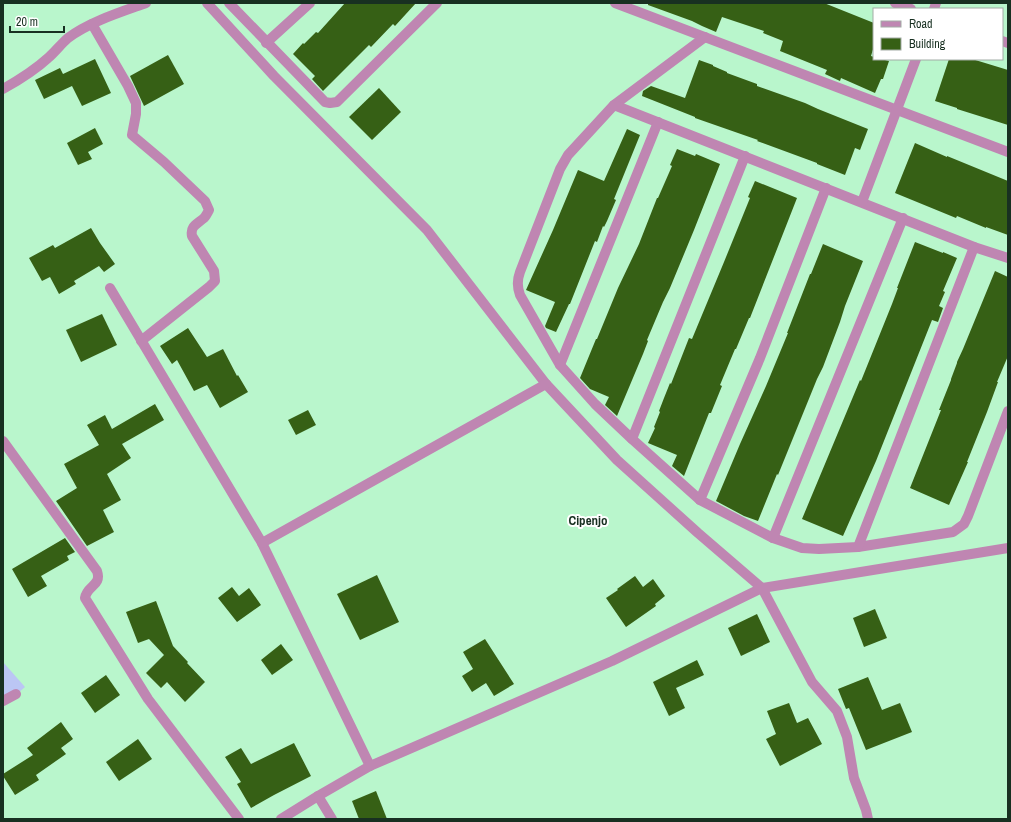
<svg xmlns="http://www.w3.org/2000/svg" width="1011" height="822" font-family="'Archivo Narrow',sans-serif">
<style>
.green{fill:#bbc6f4}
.building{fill:#366015}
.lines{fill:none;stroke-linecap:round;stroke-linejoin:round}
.minor{stroke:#bf86b2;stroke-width:10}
.labels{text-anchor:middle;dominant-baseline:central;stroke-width:4;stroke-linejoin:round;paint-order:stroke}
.quarter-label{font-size:13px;font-weight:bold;fill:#183021;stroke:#fff}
</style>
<rect width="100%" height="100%" fill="#b9f6cc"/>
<polygon class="green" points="3,662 25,687 3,706"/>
<g class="building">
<polygon points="345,3 416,3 395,26 393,24 371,47 369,45 323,91 312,79 315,76 293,54 303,43 304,44 316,32 318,33"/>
<polygon points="648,3 824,3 874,23 874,46 871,56 874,57 874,59 881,59 889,61 883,79 881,79 875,93 841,78 840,81 825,74 827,70 780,51 783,41 763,33 764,31 722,17 716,32 702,26 692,21 648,5"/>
<polygon points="168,55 184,84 144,106 130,76"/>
<polygon points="95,59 111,93 82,106 72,86 44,99 35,80 60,68 63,74"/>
<polygon points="949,59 972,59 1008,70 1008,125 957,109 957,108 935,101"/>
<polygon points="699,60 713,65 713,66 727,72 727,73 757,84 757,86 805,103 818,109 868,129 860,150 855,148 845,175 817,164 817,163 757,141 758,140 695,118 695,117 642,96 643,91 651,86 685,98"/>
<polygon points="379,88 401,112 372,140 349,117"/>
<polygon points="95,128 103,144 88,152 92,159 78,165 67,143"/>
<polygon points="627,129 640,135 614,199 616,200 607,221 604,227 603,226 597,242 595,241 570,304 569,304 556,332 546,328 545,326 555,302 526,290 553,230 578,170 604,181"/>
<polygon points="915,143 947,157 947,156 1008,181 1008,235 986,227 986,228 957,216 956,218 895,193"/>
<polygon points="677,149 695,156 696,154 720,164 694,230 670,288 663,302 647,340 648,341 643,354 617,416 605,405 609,397 590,389 580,378 596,339 597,339 618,288 639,244 657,198 658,198 672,166 670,165"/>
<polygon points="755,181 797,198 750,318 749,318 736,349 735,349 720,385 722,386 711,413 709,413 684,476 672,466 677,455 648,443 655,428 654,427 660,412 659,411 664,398 670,383 671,384 689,338 692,339 724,262 750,198 748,197"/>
<polygon points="91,228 100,243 115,264 104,272 99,266 74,281 76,284 59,294 50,277 42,281 29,258 53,245 55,248"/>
<polygon points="915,242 943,253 943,252 957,258 943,291 945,292 939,306 943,308 938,322 932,320 876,461 843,536 802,519 860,380 861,381 892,304 898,288 897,288"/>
<polygon points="823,244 863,261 845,306 840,322 823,367 817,379 778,475 777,474 758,521 744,516 716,501 740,444 766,386 788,333 787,333 810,274 811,274"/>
<polygon points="995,271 1008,277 1008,356 997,382 998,382 987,412 967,462 968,462 949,505 910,488 941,410 939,410 951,380 951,379 957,363 957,362 963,349"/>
<polygon points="102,314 117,345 81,362 66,330"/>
<polygon points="188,328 207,357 223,349 237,376 238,375 248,392 220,408 207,385 194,391 177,360 172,364 160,346"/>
<polygon points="155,404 164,420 122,444 131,458 107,474 121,500 103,510 114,532 87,546 56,501 77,488 64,464 99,445 87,425 105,415 112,429"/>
<polygon points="308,410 316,425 296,435 288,420"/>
<polygon points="65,538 75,552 67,556 69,560 41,576 47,586 28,597 12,569"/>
<polygon points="377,575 399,622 360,640 337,594"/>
<polygon points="635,576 643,587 653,579 665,596 655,604 656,606 626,627 606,598 618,590 617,589"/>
<polygon points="232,587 239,596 249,588 261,605 237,622 218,598"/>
<polygon points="156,601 173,646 188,662 187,663 205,682 185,702 167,682 161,688 146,673 164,655 149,639 138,643 126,612"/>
<polygon points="875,609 887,638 864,647 853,618"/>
<polygon points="757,614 770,642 741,656 728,628"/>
<polygon points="485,639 514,684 494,696 486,683 472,692 462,676 473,669 463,652"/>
<polygon points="281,644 293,660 272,675 261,660"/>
<polygon points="697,660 704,675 676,688 685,708 669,716 653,682"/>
<polygon points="106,675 120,695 95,713 81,693"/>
<polygon points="868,677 882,710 900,703 912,732 866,750 849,708 846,709 838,689"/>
<polygon points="789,703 797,723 808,718 822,744 780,766 766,739 776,734 767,711"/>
<polygon points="61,722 73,739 61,748 66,754 36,775 39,780 15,795 3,776 3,774 33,755 27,748"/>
<polygon points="138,739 152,759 119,781 106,762"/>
<polygon points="294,743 311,776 274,795 251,808 237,784 241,782 225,757 241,748 251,764"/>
<polygon points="376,791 387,819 359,819 352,801"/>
</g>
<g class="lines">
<g class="minor">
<polyline points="207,3 274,76 427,230 546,384 617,460 698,533 762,588 812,682 837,711 847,737 854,778 866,810 868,819"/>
<polyline points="229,3 325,102 330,103 337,102 437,3"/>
<polyline points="615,3 1008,152"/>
<polyline points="895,3 911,9"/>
<polyline points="934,9 936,3"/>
<path d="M92,24L128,86L136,103V114L132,135L164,162L205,201L209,210C208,212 206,216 204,218C197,224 190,226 192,236L214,271L215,281L209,287L141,341"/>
<path d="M705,37L614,105L568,155L560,169L520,272C517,280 517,287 520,295L560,365L595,404L632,439L700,500L773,538L802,548L819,549L858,547L953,532L964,524L968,516L1008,411"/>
<polyline points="1002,41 1008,43"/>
<polyline points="266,43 310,3"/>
<path d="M3,89C19,80 35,70 48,58C55,52 61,44 68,38C89,22 121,12 146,3"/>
<polyline points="614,105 974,247 1008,258"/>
<polyline points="862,202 916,59"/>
<polyline points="110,288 262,543 370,766"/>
<polyline points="560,365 658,122"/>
<polyline points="632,439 745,156"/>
<path d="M3,441L97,571C102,586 87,585 85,598L148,699L239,819"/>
<polyline points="700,500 760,358 826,188"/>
<polyline points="773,538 903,218"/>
<polyline points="262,543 546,384"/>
<polyline points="858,547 974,247"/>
<polyline points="3,701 16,694"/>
<polyline points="318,796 332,819"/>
<polyline points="281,819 318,796 370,766 612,661 762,588 1008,548"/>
</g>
</g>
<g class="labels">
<g class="quarter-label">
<text x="588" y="520">Cipenjo</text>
</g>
</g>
<rect width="1011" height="822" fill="none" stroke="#183021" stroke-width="8"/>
<rect x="873" y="8" width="130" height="52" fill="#ffffff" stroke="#a3aca6"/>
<rect x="881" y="21" width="20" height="6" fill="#bf86b2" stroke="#a3aca6"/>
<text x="909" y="28" font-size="12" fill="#183021">Road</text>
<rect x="881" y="38" width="20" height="12" fill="#366015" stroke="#a3aca6"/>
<text x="909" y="48" font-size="12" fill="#183021">Building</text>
<path d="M10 26v6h54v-6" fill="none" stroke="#183021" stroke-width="2"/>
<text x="16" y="26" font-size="12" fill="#183021" stroke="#ffffff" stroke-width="3" paint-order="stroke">20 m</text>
</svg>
